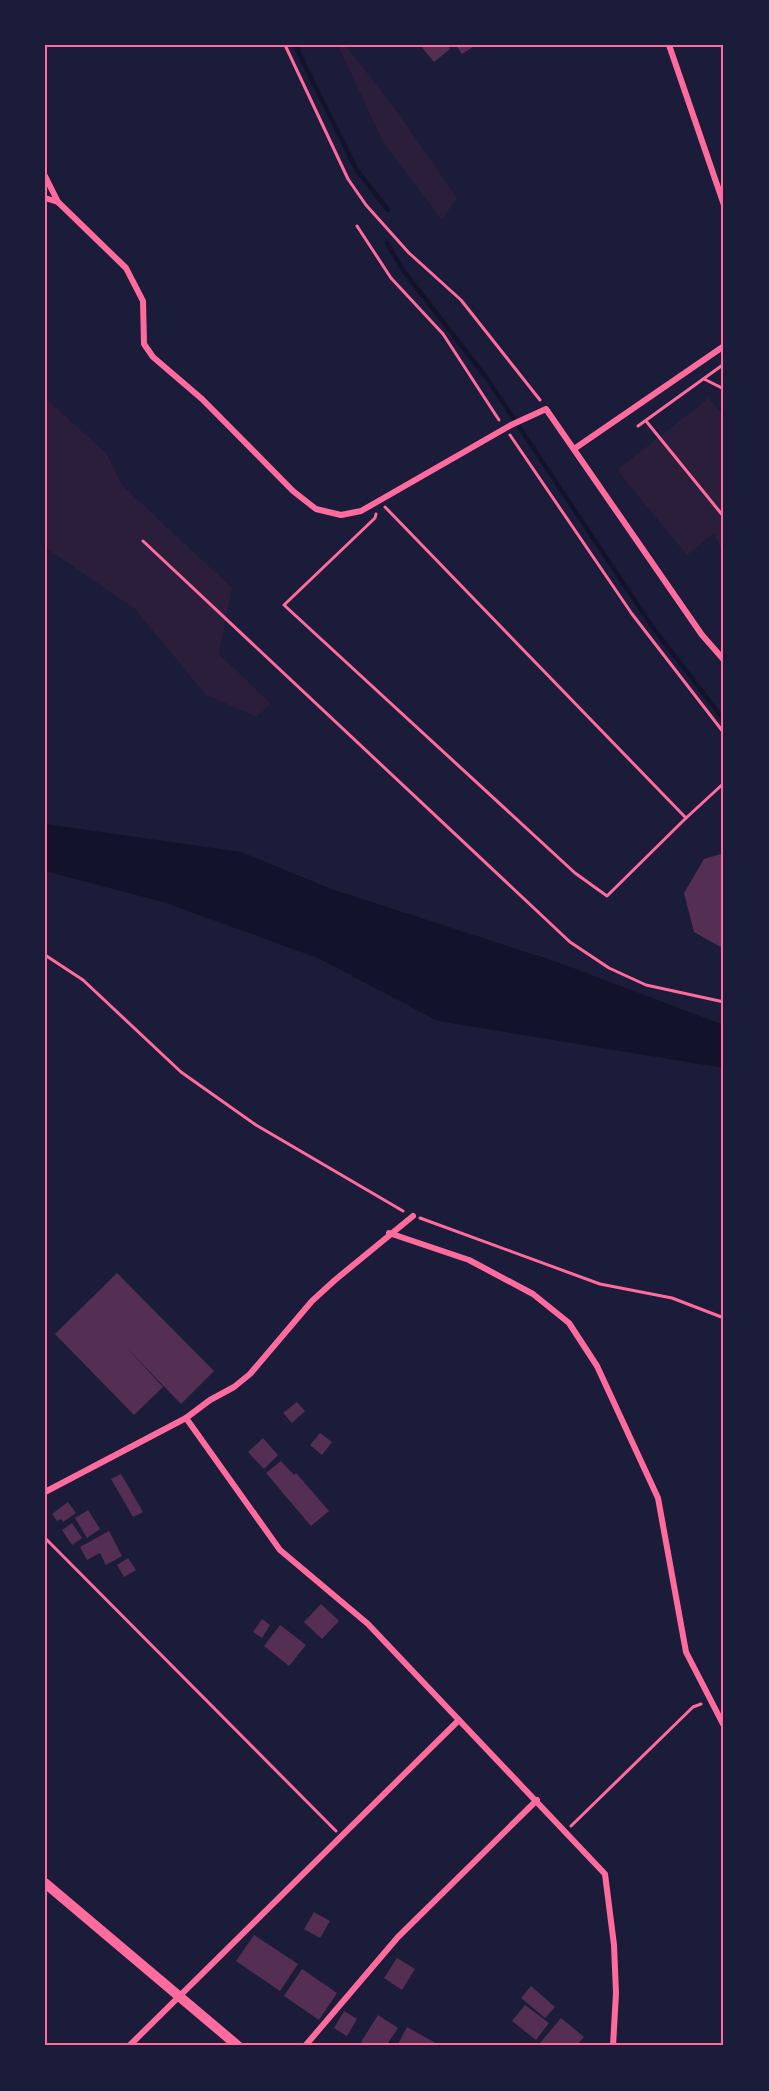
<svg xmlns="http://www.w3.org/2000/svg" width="769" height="2091" font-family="Raleway,sans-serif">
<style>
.green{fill:#2a1e3b}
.water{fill:#12122b}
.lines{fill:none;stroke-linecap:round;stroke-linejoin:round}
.stream{stroke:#12122b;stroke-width:4.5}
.building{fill:#542f53}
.path{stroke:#ff6b9d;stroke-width:3}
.minor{stroke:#ff6b9d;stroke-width:6}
.tertiary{stroke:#ff6b9d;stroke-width:10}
.neatline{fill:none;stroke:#ff6b9d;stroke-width:2}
</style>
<rect width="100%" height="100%" fill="#1b1b3a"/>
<g class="green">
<polygon points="338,45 345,45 392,105 457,198 442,220 383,142"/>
<polygon points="45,398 107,454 122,485 232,588 219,654 271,704 256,717 205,694 135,609 45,547"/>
<polygon points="709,398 724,417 724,557 714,533 687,555 617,470"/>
</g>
<polygon class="water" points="45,824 241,852 331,889 557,962 724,1025 724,1068 438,1021 318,958 163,902 45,871"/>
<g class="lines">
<g class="stream">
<polyline points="295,45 356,169 388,210"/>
<polyline points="387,243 403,270 488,380 651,625 724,720"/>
</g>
</g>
<g class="building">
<polygon points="420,45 447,45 450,49 434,62"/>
<polygon points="456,45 476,45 462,54"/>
<polygon points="724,853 724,949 694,932 684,893 704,859"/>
<polygon points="117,1273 214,1371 181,1404 125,1346 163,1387 134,1415 55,1334"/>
<polygon points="297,1402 305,1411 292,1423 283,1413"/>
<polygon points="320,1433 332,1442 322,1455 310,1445"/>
<polygon points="263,1438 278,1455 264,1469 248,1452"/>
<polygon points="281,1461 294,1475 296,1473 329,1511 311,1526 266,1473"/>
<polygon points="121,1474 143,1512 133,1517 111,1479"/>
<polygon points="68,1502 76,1513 63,1522 61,1519 57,1521 52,1514"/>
<polygon points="88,1510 100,1529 87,1538 75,1518"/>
<polygon points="72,1523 82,1538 72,1545 62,1530"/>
<polygon points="109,1531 122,1556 106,1565 100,1553 87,1560 80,1547"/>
<polygon points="128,1558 136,1570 124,1577 117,1565"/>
<polygon points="321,1604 339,1621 322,1639 304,1622"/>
<polygon points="262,1619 270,1625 262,1638 253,1632"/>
<polygon points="280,1625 306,1645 289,1666 264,1646"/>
<polygon points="314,1912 330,1921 320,1938 304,1929"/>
<polygon points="254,1935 298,1964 280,1991 236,1961"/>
<polygon points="397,1958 415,1969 402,1990 384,1978"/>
<polygon points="302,1969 337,1993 319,2020 284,1996"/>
<polygon points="531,1986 555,2007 545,2018 521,1998"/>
<polygon points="525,2005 549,2023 536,2040 512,2021"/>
<polygon points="344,2011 357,2019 347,2036 334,2028"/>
<polygon points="378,2015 398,2028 386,2046 367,2046 361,2042"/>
<polygon points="561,2018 584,2037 576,2046 544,2046 540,2043"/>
<polygon points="407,2027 441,2046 397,2046"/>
</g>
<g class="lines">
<g class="path">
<polyline points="285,45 348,179 366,205 409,253 461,300 540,400"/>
<polyline points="357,226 391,278 443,334 499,420"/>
<polyline points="704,379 724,389"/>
<polyline points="646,421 724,517"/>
<polyline points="638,426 724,364"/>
<polyline points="510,435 632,614 724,733"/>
<polyline points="385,507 686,818 724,783"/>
<polyline points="376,514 375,518 284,605 575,873 607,896 686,818"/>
<polyline points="143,541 570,942 609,968 646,985 724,1002"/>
<polyline points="45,955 83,980 181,1072 256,1125 403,1211"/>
<polyline points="420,1218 600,1284 672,1298 724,1318"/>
<polyline points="45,1538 336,1831"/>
<polyline points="571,1826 693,1707 701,1704"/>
</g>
<g class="minor">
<polyline points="669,45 724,205"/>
<polyline points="45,176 58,202"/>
<polyline points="45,198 58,202 126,268 143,301 144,344 153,357 202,399 293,491 316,509 341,515 361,511 511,425 546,409 702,635 724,660"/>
<polyline points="574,449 724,346"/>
<polyline points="389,1233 469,1260 533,1294 569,1323 597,1366 658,1498 686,1652 724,1726"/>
<polyline points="186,1418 280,1550 368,1624 605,1874 614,1945 616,1993 613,2046"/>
<polyline points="45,1492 186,1418 210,1400 234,1387 250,1374 312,1301 335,1280 413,1216"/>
<polyline points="129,2046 459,1720"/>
<polyline points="305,2046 398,1937 537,1800"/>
</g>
<polyline class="tertiary" points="45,1883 238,2046"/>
</g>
<rect width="769" height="2091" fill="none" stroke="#1b1b3a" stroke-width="93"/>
<rect x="46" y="46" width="676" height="1998" class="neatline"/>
</svg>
